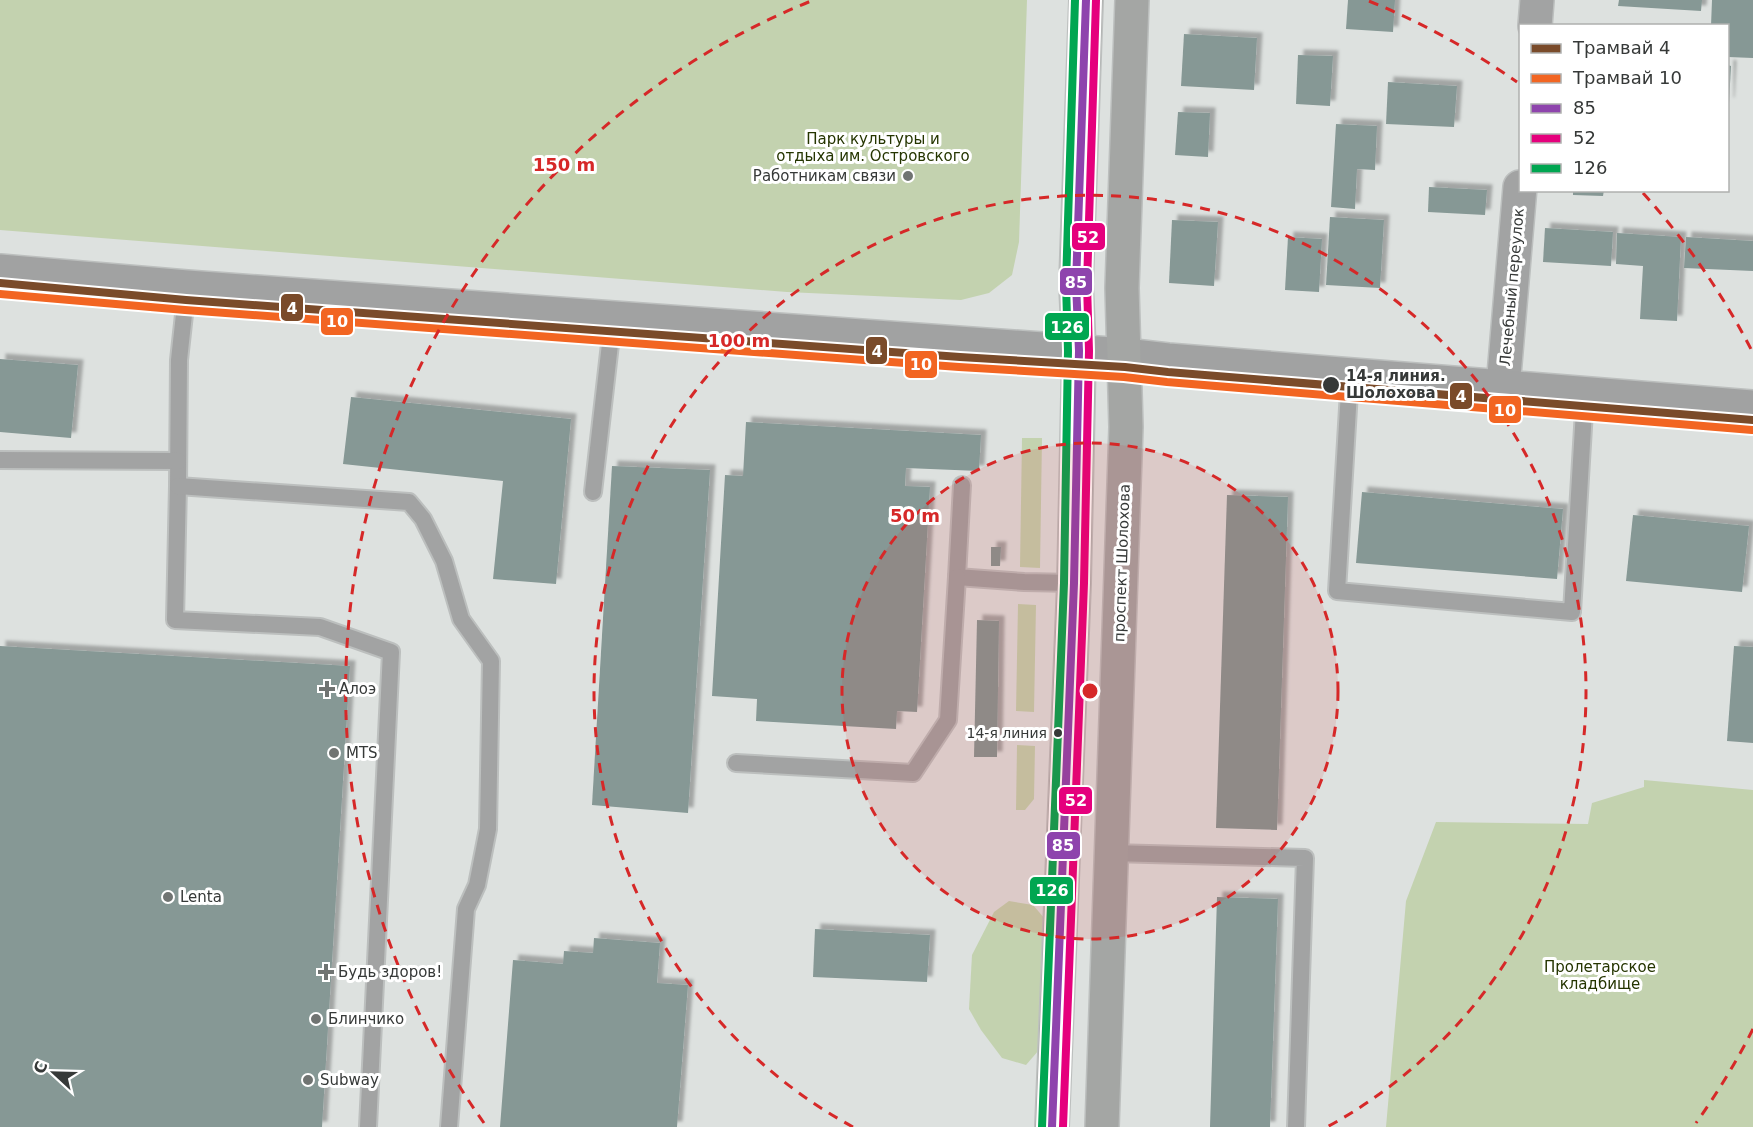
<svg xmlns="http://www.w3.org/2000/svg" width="1753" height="1127" font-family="'DejaVu Sans',sans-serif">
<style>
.green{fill:#c3d2af}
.building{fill:#869895;filter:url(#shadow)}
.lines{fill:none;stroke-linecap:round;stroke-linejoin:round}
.lane-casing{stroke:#bcbfbe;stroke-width:20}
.street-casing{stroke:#bcbfbe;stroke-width:36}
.secondary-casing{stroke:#bcbfbe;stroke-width:36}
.primary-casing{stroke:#bcbfbe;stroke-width:36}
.lane{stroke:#a2a3a3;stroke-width:16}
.street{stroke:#a2a3a3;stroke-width:33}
.secondary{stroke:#a1a2a2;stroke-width:33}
.primary{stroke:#a4a6a4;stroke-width:33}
.bus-1-casing{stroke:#fff;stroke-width:12}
.bus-2-casing{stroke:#fff;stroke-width:12}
.bus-3-casing{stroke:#fff;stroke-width:12}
.bus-1{stroke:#8e44ad;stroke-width:8}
.bus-2{stroke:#e5007d;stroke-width:8}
.bus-3{stroke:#00a651;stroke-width:8}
.tram-1-casing{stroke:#fff;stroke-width:12}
.tram-2-casing{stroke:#fff;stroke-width:12}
.tram-1{stroke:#7a4b2a;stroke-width:8}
.tram-2{stroke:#f26522;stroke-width:8}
.ring{fill:none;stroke:#d62828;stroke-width:3;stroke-dasharray:10 8}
.poi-dot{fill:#707472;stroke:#fff;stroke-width:2}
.stop-dot{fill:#363938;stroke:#fff;stroke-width:2}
.labels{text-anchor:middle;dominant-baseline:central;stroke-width:6;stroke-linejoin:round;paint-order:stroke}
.bus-label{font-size:14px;fill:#363938;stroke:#fff;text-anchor:end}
.park-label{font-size:15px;fill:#253500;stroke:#fff}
.poi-label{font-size:15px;fill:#363938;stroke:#fff;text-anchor:start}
.street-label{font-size:15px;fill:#363938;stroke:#fff}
.stop-label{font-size:15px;font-weight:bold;fill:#363938;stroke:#fff;text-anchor:start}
.centre{fill:#d62828;stroke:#fff;stroke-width:3}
.ring-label{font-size:18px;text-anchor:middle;font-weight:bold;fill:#d62828;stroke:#fff;stroke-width:6;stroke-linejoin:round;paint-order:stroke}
.line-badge{stroke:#fff;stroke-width:2}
.badge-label{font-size:16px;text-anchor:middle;font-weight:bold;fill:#fff}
</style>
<defs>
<filter id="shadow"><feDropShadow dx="5.5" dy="-5.5" stdDeviation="1.5" flood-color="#0004"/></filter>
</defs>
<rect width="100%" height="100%" fill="#dde1df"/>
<g class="green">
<polygon points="0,0 1027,0 1019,242 1012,275 989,293 961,300 787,292 0,230"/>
<polygon points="1022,438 1042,438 1040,568 1020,567"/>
<polygon points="1018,604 1036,605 1034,712 1016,711"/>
<polygon points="1017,745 1035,746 1034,799 1025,810 1016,810"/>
<polygon points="1644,780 1753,790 1753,1127 1386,1127 1406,901 1436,822 1588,824 1592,803 1644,787"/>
<polygon points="1009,901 1033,905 1045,919 1039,1050 1026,1065 1002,1058 981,1030 969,1009 972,955 994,912"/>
</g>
<g class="building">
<polygon points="1348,0 1395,0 1393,32 1346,29"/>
<polygon points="1619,0 1702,0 1701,11 1618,6"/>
<polygon points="1712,0 1753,0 1753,58 1728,57 1728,26 1711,26"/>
<polygon points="1184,34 1257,38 1254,90 1181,86"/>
<polygon points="1298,55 1333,56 1330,106 1296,104"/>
<polygon points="1728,65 1731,66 1729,103 1728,103"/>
<polygon points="1388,82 1457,86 1454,127 1386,124"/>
<polygon points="1178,112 1210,113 1208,157 1175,155"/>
<polygon points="1336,124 1377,126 1375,170 1357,169 1355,209 1331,207"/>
<polygon points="1429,187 1487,190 1485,215 1428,212"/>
<polygon points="1573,190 1604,190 1603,196 1573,195"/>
<polygon points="1330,217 1384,220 1380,288 1326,285"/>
<polygon points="1172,220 1218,222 1214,286 1169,283"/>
<polygon points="1545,228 1613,232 1611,266 1543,262"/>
<polygon points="1617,233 1681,237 1677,321 1640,319 1643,266 1616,264"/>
<polygon points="1288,237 1322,239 1319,292 1285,290"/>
<polygon points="1686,237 1753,241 1753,271 1684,268"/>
<polygon points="0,359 78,365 71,438 0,432"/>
<polygon points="351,397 571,419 556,584 493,579 503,481 343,464"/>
<polygon points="746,422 981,435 979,471 906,468 905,486 930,487 917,712 897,711 896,729 756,721 757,699 712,696 725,475 743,476"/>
<polygon points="612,466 710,470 688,813 592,805"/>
<polygon points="1362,492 1563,509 1557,579 1356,563"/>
<polygon points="1227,495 1288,497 1277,830 1216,828"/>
<polygon points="1633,515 1749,526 1742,592 1626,581"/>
<polygon points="991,547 1001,547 1000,566 991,566"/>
<polygon points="977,620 999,621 997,757 974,757"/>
<polygon points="0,646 350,666 322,1127 0,1127"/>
<polygon points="1734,646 1753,647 1753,743 1727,741"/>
<polygon points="1217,897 1278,899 1270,1127 1210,1127"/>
<polygon points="815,929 930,935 927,982 813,977"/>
<polygon points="594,938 660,943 657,983 688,985 677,1127 500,1127 513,960 563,964 564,951 593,953"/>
</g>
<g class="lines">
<defs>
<g id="lane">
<polyline points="187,287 179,360 178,486 175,620 320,627 391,652 368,1127"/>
<polyline points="1350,375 1337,591 1572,612 1585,394"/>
<polyline points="0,460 178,461"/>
<polyline points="962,485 957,577 1024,582 1074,583"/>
<polyline points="178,486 409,502 423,519 444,561 461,619 491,661 488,829 477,885 466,909 449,1127"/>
<polyline points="593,492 613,318"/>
<polyline points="736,763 913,773 948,720 957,577"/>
<polyline points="1111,853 1305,858 1296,1127"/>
</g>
<g id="street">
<polyline points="1535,26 1537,0"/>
<polyline points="1503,387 1520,187"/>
</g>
<polyline id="secondary" points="0,271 187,287 1125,355 1168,360 1753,407"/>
<g id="primary">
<polyline points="1052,1127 1074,583 1079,351 1076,284 1086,0"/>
<polyline points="1102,1127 1126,427 1122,288 1132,0"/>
</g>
</defs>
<use href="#lane" class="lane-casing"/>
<use href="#street" class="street-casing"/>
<use href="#secondary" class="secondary-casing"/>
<use href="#primary" class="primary-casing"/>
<use href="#lane" class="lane"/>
<use href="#street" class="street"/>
<use href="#secondary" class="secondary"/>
<use href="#primary" class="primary"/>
<defs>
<polyline id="bus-1" points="1052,1127 1074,583 1079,351 1076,284 1086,0"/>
<polyline id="bus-2" points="1063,1127 1084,583 1089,351 1087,284 1096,0"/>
<polyline id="bus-3" points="1042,1127 1064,583 1068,351 1066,284 1075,0"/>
</defs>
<use href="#bus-1" class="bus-1-casing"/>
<use href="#bus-2" class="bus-2-casing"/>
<use href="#bus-3" class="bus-3-casing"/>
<use href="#bus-1" class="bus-1"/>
<use href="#bus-2" class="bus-2"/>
<use href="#bus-3" class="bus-3"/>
<defs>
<polyline id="tram-1" points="0,283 186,300 960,357 1125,367 1168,372 1753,420"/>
<polyline id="tram-2" points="0,294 185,310 959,367 1124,377 1167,382 1752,430"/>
</defs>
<use href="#tram-1" class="tram-1-casing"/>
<use href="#tram-2" class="tram-2-casing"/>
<use href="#tram-1" class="tram-1"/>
<use href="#tram-2" class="tram-2"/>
</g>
<circle cx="1090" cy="691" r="248" fill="#d62828" fill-opacity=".12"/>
<g class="ring">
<circle cx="1090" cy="691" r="248"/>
<path d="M853 1127A496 496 0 1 1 1327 1127"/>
<path d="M1753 1029A744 744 0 0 1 1696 1123M484 1123A744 744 0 0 1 811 1M1369 1A744 744 0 0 1 1517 82M1643 193A744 744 0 0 1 1753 353"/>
</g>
<g class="poi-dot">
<circle cx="908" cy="176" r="6"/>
<path d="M324 680h6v6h6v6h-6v6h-6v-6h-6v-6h6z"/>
<circle cx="334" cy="753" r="6"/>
<circle cx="168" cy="897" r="6"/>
<path d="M323 963h6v6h6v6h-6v6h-6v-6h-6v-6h6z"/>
<circle cx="316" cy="1019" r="6"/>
<circle cx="308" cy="1080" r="6"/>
</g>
<g class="stop-dot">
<circle cx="1331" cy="385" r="9"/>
<circle cx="1058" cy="733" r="5"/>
</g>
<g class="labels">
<g class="bus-label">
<text x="1047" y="733">14-я линия</text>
</g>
<g class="park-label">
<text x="873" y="139">Парк культуры и<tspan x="873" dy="17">отдыха им. Островского</tspan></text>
<text x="1600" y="967">Пролетарское<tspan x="1600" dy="17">кладбище</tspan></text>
</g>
<g class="poi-label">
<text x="896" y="176" text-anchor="end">Работникам связи</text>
<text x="339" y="689">Алоэ</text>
<text x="346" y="753">MTS</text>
<text x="180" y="897">Lenta</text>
<text x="338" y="972">Будь здоров!</text>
<text x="328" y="1019">Блинчико</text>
<text x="320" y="1080">Subway</text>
</g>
<g class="street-label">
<text transform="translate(1512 287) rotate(-85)">Лечебный переулок</text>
<text transform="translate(1122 563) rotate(-88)">проспект Шолохова</text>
</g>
<g class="stop-label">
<text x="1346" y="376">14-я линия.<tspan x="1346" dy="17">Шолохова</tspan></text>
</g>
</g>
<circle cx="1090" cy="691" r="9" class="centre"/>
<g class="ring-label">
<text x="564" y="171">150 m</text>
<text x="739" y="347">100 m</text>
<text x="915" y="522">50 m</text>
</g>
<g class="line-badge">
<rect x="1071" y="222" width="35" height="29" rx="6" fill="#e5007d"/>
<rect x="1059" y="267" width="34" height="29" rx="6" fill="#8e44ad"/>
<rect x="280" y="293" width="24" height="29" rx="6" fill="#7a4b2a"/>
<rect x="320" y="307" width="34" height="29" rx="6" fill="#f26522"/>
<rect x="1044" y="312" width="46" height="29" rx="6" fill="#00a651"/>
<rect x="865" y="336" width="23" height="29" rx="6" fill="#7a4b2a"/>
<rect x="904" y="350" width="34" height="29" rx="6" fill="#f26522"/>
<rect x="1449" y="382" width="24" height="28" rx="6" fill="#7a4b2a"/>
<rect x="1488" y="395" width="34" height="29" rx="6" fill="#f26522"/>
<rect x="1058" y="786" width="35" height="29" rx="6" fill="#e5007d"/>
<rect x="1046" y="831" width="35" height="29" rx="6" fill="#8e44ad"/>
<rect x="1029" y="876" width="45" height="29" rx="6" fill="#00a651"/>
</g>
<g class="badge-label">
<text x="1088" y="243">52</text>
<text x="1076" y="288">85</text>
<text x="292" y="314">4</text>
<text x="337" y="327">10</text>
<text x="1067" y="333">126</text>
<text x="877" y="357">4</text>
<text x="921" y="370">10</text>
<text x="1461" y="402">4</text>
<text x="1505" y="416">10</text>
<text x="1076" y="806">52</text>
<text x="1063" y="851">85</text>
<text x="1052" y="896">126</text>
</g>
<rect x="1519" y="24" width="210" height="168" fill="#ffffff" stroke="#afb0af" stroke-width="1.5"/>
<rect x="1531" y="44" width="30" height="9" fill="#7a4b2a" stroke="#afb0af" stroke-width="1.5"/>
<text x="1573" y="54" font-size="18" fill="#363938">Трамвай 4</text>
<rect x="1531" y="74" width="30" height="9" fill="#f26522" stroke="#afb0af" stroke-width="1.5"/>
<text x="1573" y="84" font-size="18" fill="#363938">Трамвай 10</text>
<rect x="1531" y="104" width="30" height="9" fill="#8e44ad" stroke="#afb0af" stroke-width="1.5"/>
<text x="1573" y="114" font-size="18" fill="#363938">85</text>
<rect x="1531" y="134" width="30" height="9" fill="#e5007d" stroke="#afb0af" stroke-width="1.5"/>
<text x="1573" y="144" font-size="18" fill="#363938">52</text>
<rect x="1531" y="164" width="30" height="9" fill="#00a651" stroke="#afb0af" stroke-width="1.5"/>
<text x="1573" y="174" font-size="18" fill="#363938">126</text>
<g transform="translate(54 1073) rotate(292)" stroke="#ffffff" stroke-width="4.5" paint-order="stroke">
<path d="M0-4.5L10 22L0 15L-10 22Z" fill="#363938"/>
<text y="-9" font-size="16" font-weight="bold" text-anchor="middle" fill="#363938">С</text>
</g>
</svg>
